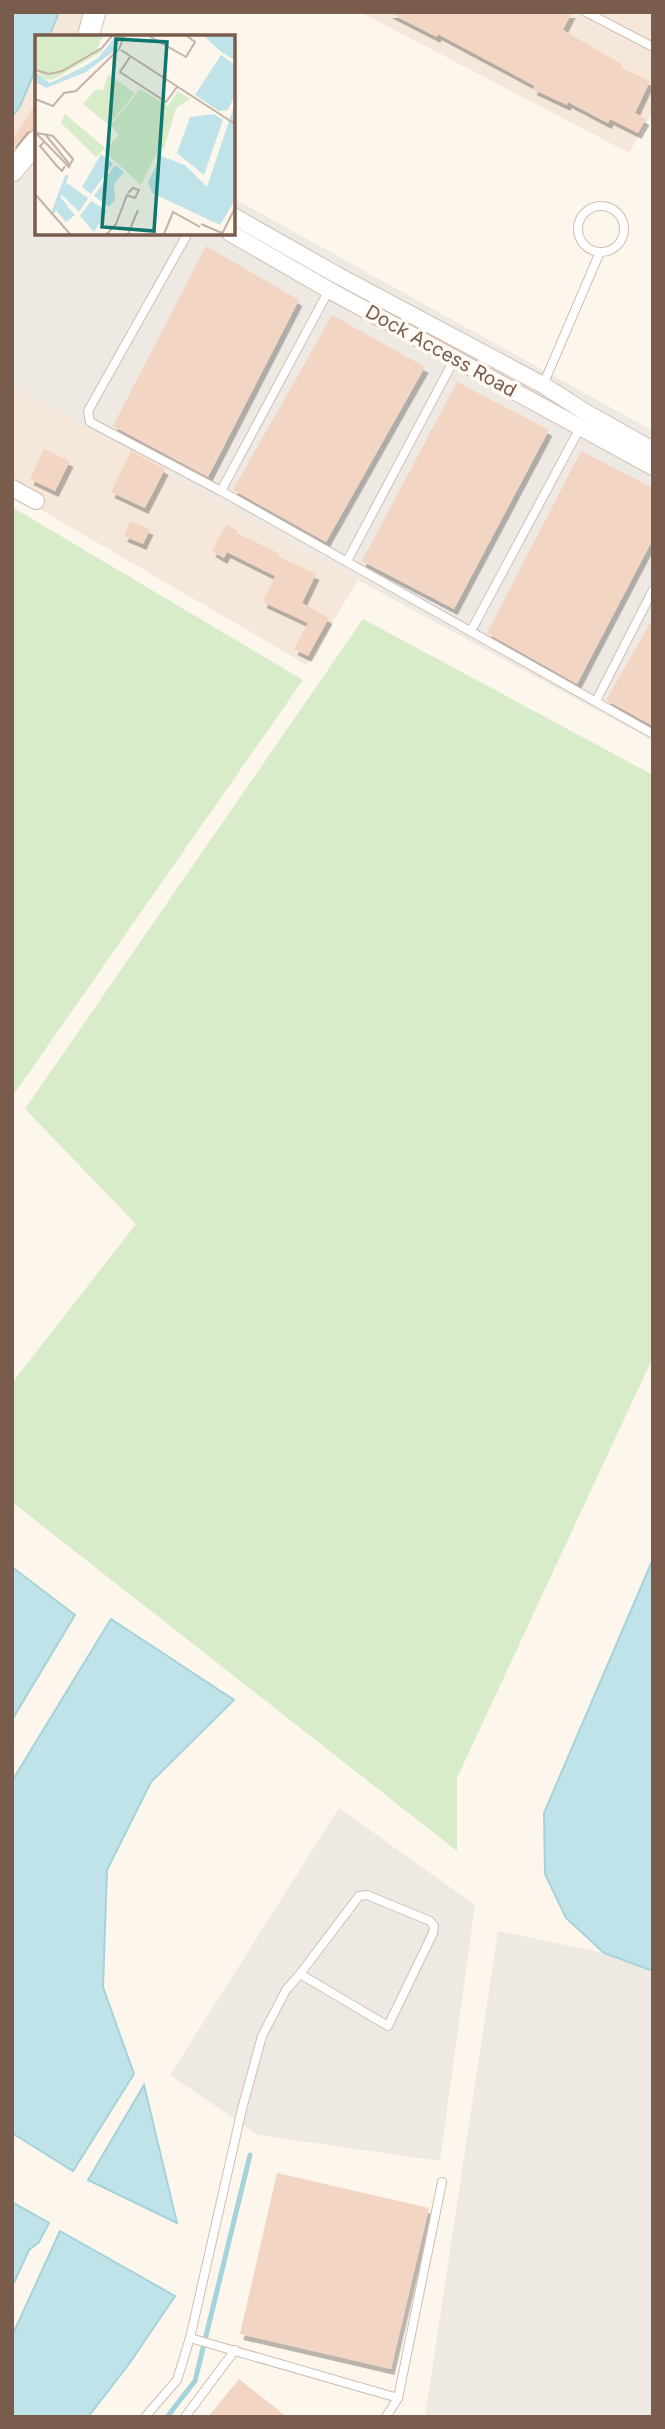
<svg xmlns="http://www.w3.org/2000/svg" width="665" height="2429" font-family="Inter,sans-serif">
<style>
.residential{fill:#f5e8da}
.industrial{fill:#efe9e4}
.green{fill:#d8ecc9}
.water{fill:#bfe3e8;stroke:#a5d3da;stroke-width:2}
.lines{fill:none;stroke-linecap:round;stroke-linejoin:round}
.stream{stroke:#a5d3da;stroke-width:5}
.building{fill:#f3d5c3;filter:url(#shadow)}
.lane-casing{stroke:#d1beb0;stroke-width:10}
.street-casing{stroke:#d1beb0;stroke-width:18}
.secondary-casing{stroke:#d6c0b0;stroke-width:23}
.lane{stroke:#fff;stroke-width:8}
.street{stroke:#fff;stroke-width:16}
.secondary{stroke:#fff;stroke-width:21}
.labels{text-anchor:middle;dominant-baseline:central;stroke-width:7;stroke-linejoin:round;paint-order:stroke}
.street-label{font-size:19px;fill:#7a5c4d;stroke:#fffaf3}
.inset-river{fill:none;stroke:#bfe3e8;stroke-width:3.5}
.inset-road{fill:none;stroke:#c5b3a7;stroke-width:2}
.view{fill:#0f766e;fill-opacity:0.15;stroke:#0f766e;stroke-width:3.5}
.inset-edge{fill:none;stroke:#7a5c4d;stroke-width:3.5}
</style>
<defs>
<filter id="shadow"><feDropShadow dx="3.5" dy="6" stdDeviation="0" flood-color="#0004"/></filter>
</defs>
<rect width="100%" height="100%" fill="#fdf6ec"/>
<g class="residential">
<polygon points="59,12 87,12 79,37 49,37"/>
<polygon points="360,12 653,12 653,111 629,153"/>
<polygon points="37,66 37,138 12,170 12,117 20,106"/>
<polygon points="12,386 358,580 307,665 12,493"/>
</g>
<g class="industrial">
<polygon points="37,157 37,233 233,233 233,198 653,431 653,741 358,580 12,386 12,182"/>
<polygon points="339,1808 475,1905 440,2161 258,2135 170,2075"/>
<polygon points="498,1931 604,1953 653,1971 653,2417 425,2417"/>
</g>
<g class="green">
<polygon points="12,507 303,680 12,1097"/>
<polygon points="363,619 653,775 653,1357 457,1778 457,1851 12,1502 12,1383 136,1224 25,1109"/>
</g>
<g class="water">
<polygon points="12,12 59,12 49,37 37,37 37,66 20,106 12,117"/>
<polygon points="653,1559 653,1971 604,1953 566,1918 545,1874 544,1813"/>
<polygon points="12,1567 75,1615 12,1720"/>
<polygon points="111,1619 234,1700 151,1782 107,1870 103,1987 134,2074 73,2171 12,2133 12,1781"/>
<polygon points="144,2085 177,2223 88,2180"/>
<polygon points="12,2202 49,2223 39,2242 29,2250 12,2287"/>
<polygon points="60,2231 175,2296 129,2364 88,2417 12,2417 12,2336"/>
</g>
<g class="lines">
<polyline class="stream" points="167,2417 195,2381 250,2155"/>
</g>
<g class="building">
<polygon points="388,12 572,12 563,30 623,65 621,68 650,81 635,113 646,119 638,133 610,119 608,123 568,102 567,105 533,89 535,86 438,34 437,37"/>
<polygon points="37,101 37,128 27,132 12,150 12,140"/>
<polygon points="206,246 299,300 208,477 113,426"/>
<polygon points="332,315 425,367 326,542 233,490"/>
<polygon points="457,382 549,430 454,609 362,561"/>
<polygon points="44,449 70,461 55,491 30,479"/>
<polygon points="131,451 165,469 145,508 111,492"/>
<polygon points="581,451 653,488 653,539 577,684 487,633"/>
<polygon points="130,521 150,529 143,544 124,536"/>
<polygon points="226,525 238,531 237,533 280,554 279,557 316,574 302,603 329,618 308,656 294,649 308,623 263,602 275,576 227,552 224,558 212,551"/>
<polygon points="653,618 653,726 606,700"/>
<polygon points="277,2173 429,2208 391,2369 240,2334"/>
<polygon points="239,2379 287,2417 208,2417"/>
</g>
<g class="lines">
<defs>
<g id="lane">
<polyline points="586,12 653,47"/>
<circle cx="601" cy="229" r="23"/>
<polyline points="188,233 88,411 90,422 221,491 653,734"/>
<polyline points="543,385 600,252"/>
<polyline points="221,491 329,290"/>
<polyline points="347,561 455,358"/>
<polyline points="471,631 581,426"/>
<polyline points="596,701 653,590"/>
<polyline points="190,2338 398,2398"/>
<polyline points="145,2417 177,2380 190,2338 242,2109 262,2036 286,1990 300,1974 388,2026 433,1933 434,1926 430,1921 367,1895 359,1896 300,1974"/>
<polyline points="185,2417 235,2350"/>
<polyline points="386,2417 398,2398 442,2182"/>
</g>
<g id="street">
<polyline points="233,216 337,275 543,385 587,413 653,450"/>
<polyline points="230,233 329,290 653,467"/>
<polyline points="12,488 36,501"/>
</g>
<g id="secondary">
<polyline points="88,37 95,12"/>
<polyline points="12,171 37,141"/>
</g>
</defs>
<use href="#lane" class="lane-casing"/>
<use href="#street" class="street-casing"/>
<use href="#secondary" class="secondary-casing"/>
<use href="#lane" class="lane"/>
<use href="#street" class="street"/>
<use href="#secondary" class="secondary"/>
</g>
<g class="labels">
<g class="street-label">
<text transform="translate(441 351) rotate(29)">Dock Access Road</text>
</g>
</g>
<g transform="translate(35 35)">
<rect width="200" height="200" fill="#fdf6ec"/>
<path d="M0,1H68L62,13L68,16L17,45L10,44L0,34ZM73,39L100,58L74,90L48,69L61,54L68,56ZM105,54L133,71L143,56L155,64L141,73L129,114L124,113L106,150L69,116L84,100L76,90ZM30,79L70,113L61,122L26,88Z" fill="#d8ecc9"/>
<path d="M81,1H87L79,16L51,37L11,53L0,47V37L15,48L48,32L63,23ZM169,1H199V25L185,16ZM186,20L199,29L200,60L193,75L184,76L160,60ZM199,71V167L185,190L117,158L113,147L126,121L150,130L172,152ZM179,79L188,85L169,140L142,118L155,82ZM66,119L78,129L56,159L47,152ZM80,130L89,137L79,149L80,165L74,172L59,161ZM32,148L53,163L44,177L25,158ZM24,161L33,171L29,175L33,172L40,180L31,187L19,173ZM56,166L72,176L59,197L45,181Z" fill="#bfe3e8"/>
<path class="inset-river" d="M18,178L32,140"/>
<path class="inset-road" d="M114,1L151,22L160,7L152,1M86,15L200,89M95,22L85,37L131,67L142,52M0,35L14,39L27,36L67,13L77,1M0,64L18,71L29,58L41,56L84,14L89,1M0,97L34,132L38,124L18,101L2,98M10,99L35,130M9,107L5,111L22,131L27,136L30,131M0,159L35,199M166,189L187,198M72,199L81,189L92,160L100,163L104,155L98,153L93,158M93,199L103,175M129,199L138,177L165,192M187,199L200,173"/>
<path class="view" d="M81,4L132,7L119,196L67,192Z"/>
<rect width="200" height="200" class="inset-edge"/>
</g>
<rect width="665" height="2429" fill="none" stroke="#7a5c4d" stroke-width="28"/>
</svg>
